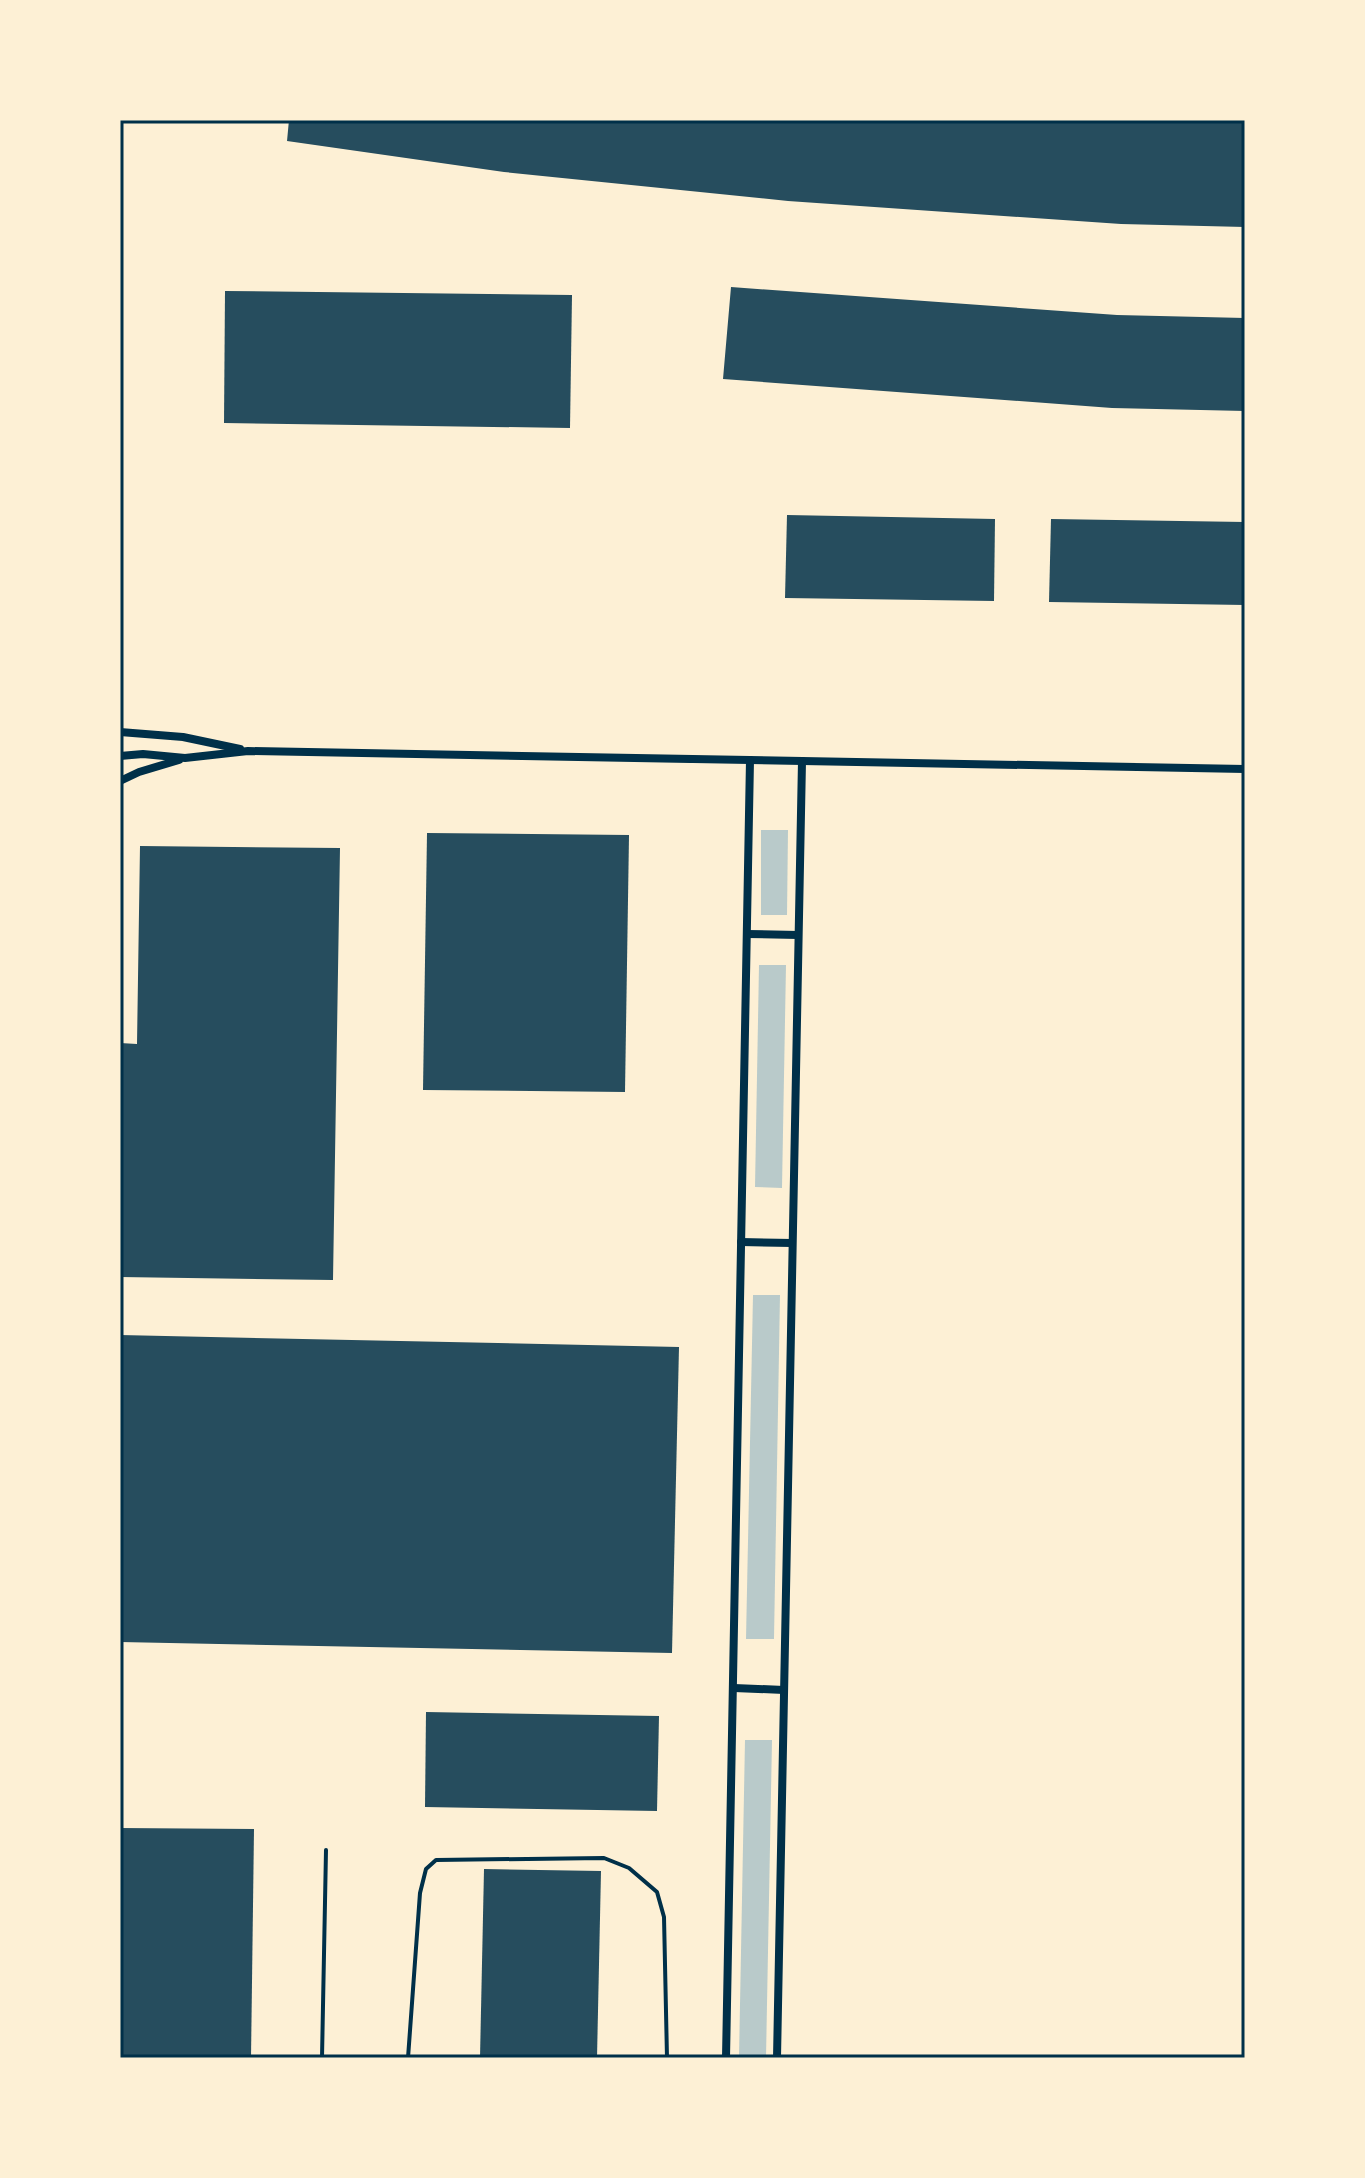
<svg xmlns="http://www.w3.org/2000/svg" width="1365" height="2178" font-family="Literata,serif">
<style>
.green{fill:#b9caca}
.building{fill:#264d5e}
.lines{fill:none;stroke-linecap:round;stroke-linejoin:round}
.service{stroke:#003049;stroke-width:4}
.minor{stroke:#003049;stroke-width:8}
.neatline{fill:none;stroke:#003049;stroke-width:3}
</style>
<rect width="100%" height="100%" fill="#fdf0d5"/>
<g class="green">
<polygon points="761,830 788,830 787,915 761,915"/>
<polygon points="759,965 786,965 782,1188 755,1187"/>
<polygon points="753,1295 780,1295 774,1639 746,1639"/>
<polygon points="745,1740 772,1740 766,2058 739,2058"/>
</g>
<g class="building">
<polygon points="289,120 1245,120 1245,227 1121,224 788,201 504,172 287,141"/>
<polygon points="731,287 1117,315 1245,318 1245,411 1112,408 723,379"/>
<polygon points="225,291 572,295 570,428 224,423"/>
<polygon points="787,515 995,519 994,601 785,598"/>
<polygon points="1051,519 1245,522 1245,605 1049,602"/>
<polygon points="427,833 629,835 625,1092 423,1090"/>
<polygon points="140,846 340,848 333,1280 120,1277 120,1043 137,1044"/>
<polygon points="120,1335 679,1347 672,1653 120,1642"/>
<polygon points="426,1712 659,1716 657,1811 425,1807"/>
<polygon points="120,1828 254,1829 251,2058 120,2058"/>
<polygon points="484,1869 601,1871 597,2058 480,2058"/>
</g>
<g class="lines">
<g class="service">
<polyline points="322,2058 326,1850"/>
<polyline points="408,2058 420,1893 426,1869 436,1860 604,1858 629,1868 657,1892 664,1917 667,2058"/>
</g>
<g class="minor">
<polyline points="120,732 183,737 240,749"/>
<polyline points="120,756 143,754 185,758 248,751 1245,769"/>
<polyline points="120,781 139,772 179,760"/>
<polyline points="747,934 798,935"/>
<polyline points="741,1242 792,1243"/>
<polyline points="734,1688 784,1690"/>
<polyline points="726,2058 750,760"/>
<polyline points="777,2058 802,761"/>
</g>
</g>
<rect width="1365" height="2178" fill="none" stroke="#fdf0d5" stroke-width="244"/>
<rect x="122" y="122" width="1121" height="1934" class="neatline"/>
</svg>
